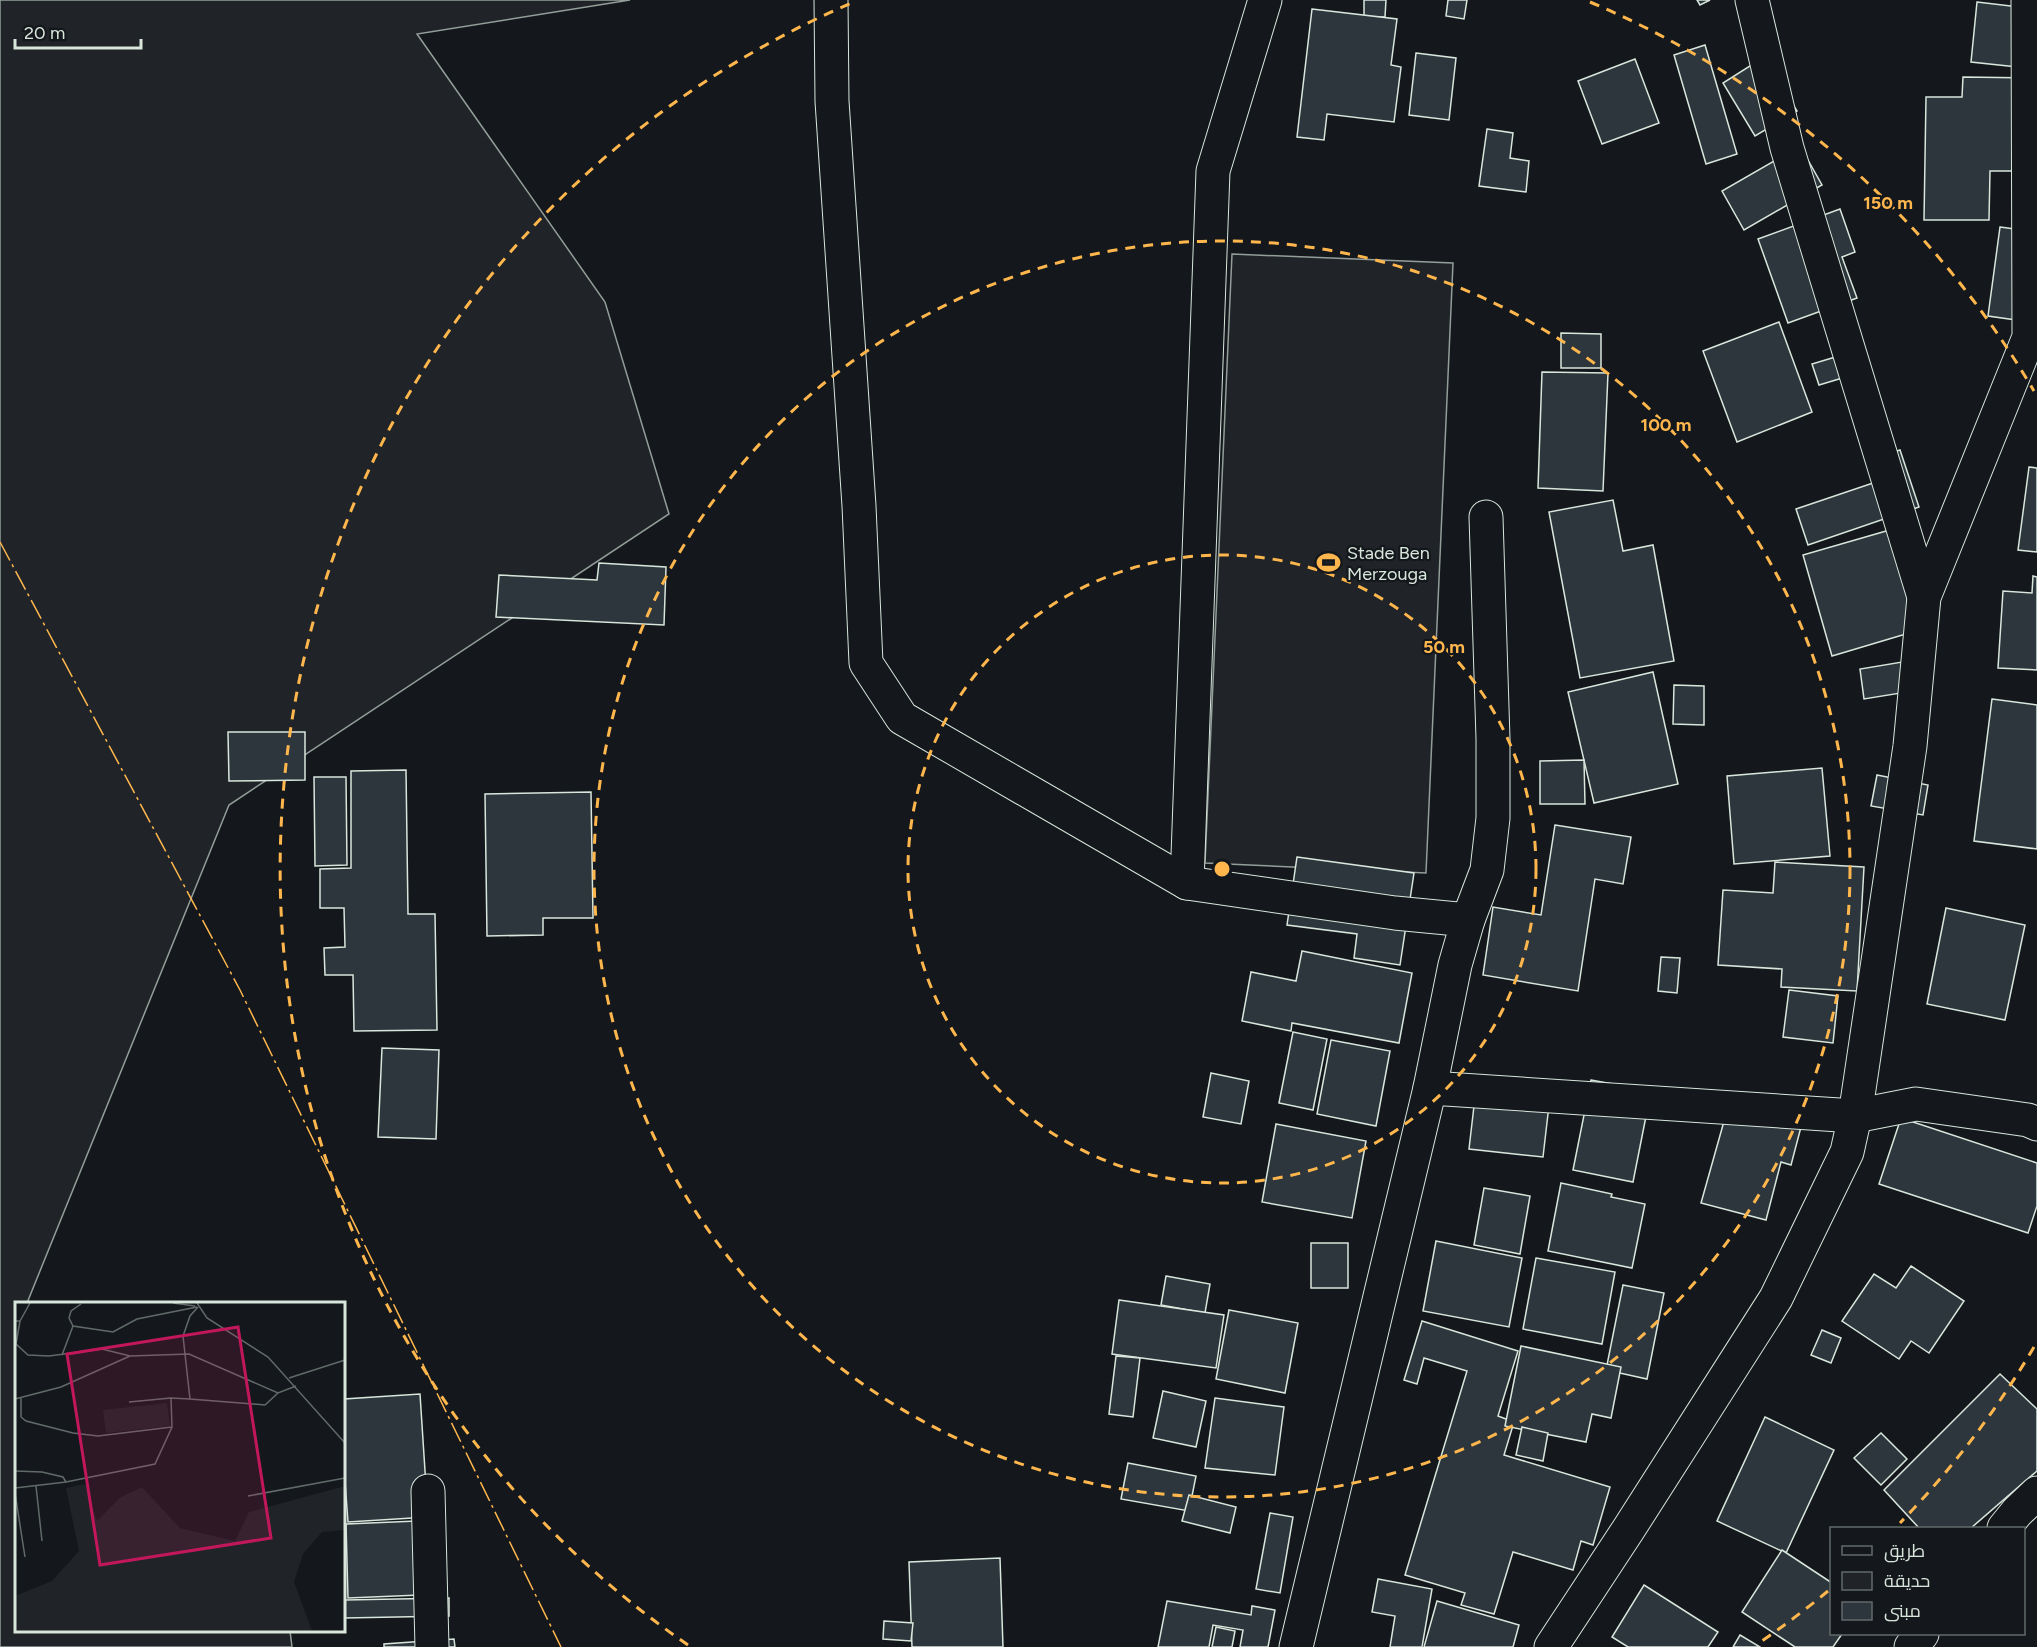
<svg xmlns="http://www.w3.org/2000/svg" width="2037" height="1647" font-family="Figtree,Cairo,sans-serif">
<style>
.green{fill:#202428;stroke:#939e99;stroke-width:1.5}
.building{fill:#2c363c;stroke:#d8e6dc;stroke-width:1.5}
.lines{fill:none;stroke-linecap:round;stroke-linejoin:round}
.minor-casing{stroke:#d8e6dc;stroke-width:35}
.major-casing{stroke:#d8e6dc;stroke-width:35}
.minor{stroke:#14181c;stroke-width:33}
.major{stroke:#14181c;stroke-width:33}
.power{stroke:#ffb74d;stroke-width:1.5;stroke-dasharray:21 4.5 3 4.5;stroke-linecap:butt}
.ring{fill:none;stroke:#ffb74d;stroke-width:3;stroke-dasharray:10 8}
.labels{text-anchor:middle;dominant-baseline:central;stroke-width:4.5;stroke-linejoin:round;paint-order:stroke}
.poi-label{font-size:18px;fill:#d8e6dc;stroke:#14181c;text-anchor:start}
.inset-road{fill:none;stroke:#626a69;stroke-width:1.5}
.view{fill:#c2185b;fill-opacity:0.15;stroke:#c2185b;stroke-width:3}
.inset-edge{fill:none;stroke:#d8e6dc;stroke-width:3}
.centre{fill:#ffb74d;stroke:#14181c;stroke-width:3}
.ring-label{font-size:18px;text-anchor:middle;font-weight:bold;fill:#ffb74d;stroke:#14181c;stroke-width:4.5;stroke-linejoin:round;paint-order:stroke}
</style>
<rect width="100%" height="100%" fill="#14181c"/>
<g class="green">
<polygon points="0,0 630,0 417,34 605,302 669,514 229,805 27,1303 16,1304 16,1630 290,1631 292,1647 0,1647"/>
<polygon points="1232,254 1453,263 1426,873 1205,863"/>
</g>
<g class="building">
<polygon points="1364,0 1386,0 1385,17 1364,17"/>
<polygon points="1448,0 1467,0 1464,19 1446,16"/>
<polygon points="1697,0 1710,0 1700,5"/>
<polygon points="1977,2 2036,9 2037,69 1971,62"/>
<polygon points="1312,9 1397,19 1391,65 1401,67 1394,122 1327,114 1324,140 1297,137"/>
<polygon points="1705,45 1737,154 1706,164 1674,55"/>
<polygon points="1416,53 1456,58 1449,120 1409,115"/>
<polygon points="1764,57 1797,111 1755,136 1723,83"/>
<polygon points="1635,59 1659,123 1602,144 1578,81"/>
<polygon points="1963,77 2037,78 2037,171 1990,171 1989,220 1924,220 1926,97 1962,97"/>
<polygon points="1487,129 1513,133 1510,158 1529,161 1526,192 1479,186"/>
<polygon points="1800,146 1822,185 1744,230 1722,191"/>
<polygon points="1840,209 1855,252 1842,257 1857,298 1788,323 1758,239"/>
<polygon points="2000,227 2037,232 2037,323 1988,316"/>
<polygon points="1779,322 1812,412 1737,442 1703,351"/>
<polygon points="1561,333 1601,334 1601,368 1561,368"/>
<polygon points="1852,352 1859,373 1819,385 1812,364"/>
<polygon points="1542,372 1608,373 1603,491 1538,488"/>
<polygon points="1900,450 1919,507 1808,545 1796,509 1876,482 1869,460"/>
<polygon points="2029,467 2037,468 2037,552 2018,550"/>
<polygon points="1613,500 1623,551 1653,545 1674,661 1580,678 1549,512"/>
<polygon points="1907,525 1936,625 1832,656 1803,555"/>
<polygon points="599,563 666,567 664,625 496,617 499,575 597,580"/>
<polygon points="2033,576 2037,577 2037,670 1998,668 2003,591 2032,593"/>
<polygon points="1926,658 1932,688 1864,699 1860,669"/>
<polygon points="1653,672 1678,784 1594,803 1568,692"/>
<polygon points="1674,685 1704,686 1704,725 1673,724"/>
<polygon points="1992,699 2037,705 2037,849 1974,841"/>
<polygon points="228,732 305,732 305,780 229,781"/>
<polygon points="1584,760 1585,804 1540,804 1540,761"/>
<polygon points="1822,768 1830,856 1734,864 1727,776"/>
<polygon points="406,770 408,914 435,914 437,1030 354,1031 353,975 325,975 324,948 345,947 344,908 320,908 320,869 351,868 351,771"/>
<polygon points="1877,775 1928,785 1923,815 1871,806"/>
<polygon points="314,777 346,777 347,865 315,866"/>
<polygon points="591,792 593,918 543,918 543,935 487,936 485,794"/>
<polygon points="1555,825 1631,837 1623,884 1595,879 1578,991 1483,975 1493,907 1541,915"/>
<polygon points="1297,857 1414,873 1400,965 1354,958 1357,934 1287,925"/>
<polygon points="1775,862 1864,867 1857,991 1781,987 1782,969 1718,965 1723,890 1773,893"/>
<polygon points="1946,908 2025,925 2005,1020 1927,1004"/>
<polygon points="1302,951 1412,973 1399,1043 1292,1023 1291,1031 1242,1021 1251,972 1296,981"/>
<polygon points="1661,957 1680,958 1677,993 1658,991"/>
<polygon points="1789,990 1838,996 1833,1043 1783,1037"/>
<polygon points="1293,1032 1327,1039 1313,1110 1279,1103"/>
<polygon points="1331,1040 1390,1051 1376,1126 1317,1114"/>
<polygon points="382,1048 439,1050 436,1139 378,1137"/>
<polygon points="1211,1073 1249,1081 1241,1124 1203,1117"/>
<polygon points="1477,1080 1551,1088 1543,1157 1469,1149"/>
<polygon points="1591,1080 1651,1091 1633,1182 1573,1170"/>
<polygon points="1728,1107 1801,1127 1791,1165 1781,1162 1766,1220 1701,1203"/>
<polygon points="1901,1118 2037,1163 2037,1206 2028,1233 1879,1184"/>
<polygon points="1276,1124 1366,1141 1352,1218 1262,1202"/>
<polygon points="1561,1183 1612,1194 1611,1197 1645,1204 1632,1268 1548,1251"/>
<polygon points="1484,1188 1530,1196 1520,1254 1474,1245"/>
<polygon points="1436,1241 1522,1258 1509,1327 1423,1311"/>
<rect x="1311" y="1243" width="37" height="45"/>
<polygon points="1536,1258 1615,1272 1602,1344 1523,1329"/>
<polygon points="1911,1266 1964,1301 1929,1353 1911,1341 1899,1359 1842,1321 1874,1274 1896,1288"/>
<polygon points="1166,1276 1210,1284 1205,1313 1161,1305"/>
<polygon points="1623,1285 1664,1293 1647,1379 1606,1370"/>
<polygon points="1119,1300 1224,1315 1216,1368 1112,1354"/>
<polygon points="1229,1310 1298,1323 1285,1393 1216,1379"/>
<polygon points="1422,1321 1518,1351 1498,1416 1514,1422 1504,1455 1610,1487 1593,1545 1581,1541 1573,1570 1513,1552 1494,1614 1461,1605 1465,1593 1405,1575 1467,1371 1424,1358 1417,1384 1404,1380"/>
<polygon points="1822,1330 1841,1338 1831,1363 1811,1355"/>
<polygon points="1521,1346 1621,1367 1611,1418 1592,1414 1586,1442 1505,1426"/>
<polygon points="1116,1356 1140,1358 1133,1417 1109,1414"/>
<polygon points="2000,1374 2037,1409 2037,1471 1971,1528 1919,1528 1884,1490"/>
<polygon points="1163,1391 1206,1401 1196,1447 1153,1438"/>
<polygon points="420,1394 428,1517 348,1522 344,1468 344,1399"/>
<polygon points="1215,1398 1284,1407 1275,1475 1205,1468"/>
<polygon points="1765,1417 1834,1450 1786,1553 1717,1521"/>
<polygon points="1522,1427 1548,1433 1543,1461 1516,1455"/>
<polygon points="1881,1433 1907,1459 1881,1485 1854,1458"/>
<polygon points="1128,1463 1196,1476 1189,1511 1121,1499"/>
<polygon points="1189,1495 1236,1507 1230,1533 1182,1521"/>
<polygon points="1270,1513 1293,1517 1280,1593 1256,1589"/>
<polygon points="441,1520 444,1594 348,1598 346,1524"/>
<polygon points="1782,1550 1832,1583 1832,1634 1842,1634 1833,1647 1795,1647 1742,1612"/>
<polygon points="344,1553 345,1600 449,1598 449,1616 344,1618"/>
<polygon points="1000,1558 1003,1647 912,1647 909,1562"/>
<polygon points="1378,1579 1432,1589 1422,1647 1390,1647 1395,1616 1372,1612"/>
<polygon points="1644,1585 1718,1632 1708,1647 1628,1647 1612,1637"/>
<polygon points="1167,1601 1251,1615 1252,1606 1275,1610 1268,1647 1240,1647 1243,1630 1213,1625 1209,1647 1158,1647"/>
<polygon points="1437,1601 1519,1625 1513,1647 1424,1647"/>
<polygon points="884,1621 913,1623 911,1641 883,1639"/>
<polygon points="1216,1627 1235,1631 1232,1647 1212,1647"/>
<polygon points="1740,1635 1760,1647 1733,1647"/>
<polygon points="454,1639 455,1647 384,1647 384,1644"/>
</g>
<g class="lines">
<defs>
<g id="minor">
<polyline points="831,0 832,101 859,506 866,663 902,718 1187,883 1395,913 1468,920 1455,965 1430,1088"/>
<polyline points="1752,0 1787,148 1924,597"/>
<polyline points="1187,883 1213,171 1265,0"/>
<polyline points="1468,920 1487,870 1493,818 1493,739 1486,517"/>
<polyline points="428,1491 432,1647"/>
<polyline points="1296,1647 1430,1088 1855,1116 1916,1104 2028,1120 2037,1124"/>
<polyline points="1551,1647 1628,1530 1776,1298 1847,1152 1855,1116 1910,746 1924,597 2029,337 2028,0"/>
</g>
<g id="major">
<polyline points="2004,1528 2017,1512 2037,1493"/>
<polyline points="1911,1647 1922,1634"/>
</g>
</defs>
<use href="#minor" class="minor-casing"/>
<use href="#major" class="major-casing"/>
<use href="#minor" class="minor"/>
<use href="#major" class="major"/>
<polyline class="power" points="0,542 240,990 561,1647"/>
</g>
<g class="ring">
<circle cx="1222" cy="869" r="314"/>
<circle cx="1222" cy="869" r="628"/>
<path d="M2034 1347A942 942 0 0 1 1900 1523M1828 1591A942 942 0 0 1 1756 1645M688 1645A942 942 0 0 1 854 2M1590 2A942 942 0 0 1 2034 391"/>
</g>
<defs>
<symbol id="stadium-bare" viewBox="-9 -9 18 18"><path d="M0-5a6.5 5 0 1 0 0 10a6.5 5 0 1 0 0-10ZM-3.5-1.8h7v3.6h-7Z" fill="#ffb74d" stroke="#14181c" stroke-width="2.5" paint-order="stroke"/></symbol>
</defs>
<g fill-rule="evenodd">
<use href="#stadium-bare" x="1312" y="546" width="33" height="33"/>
</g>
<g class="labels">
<g class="poi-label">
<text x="1347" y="553">Stade Ben<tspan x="1347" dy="21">Merzouga</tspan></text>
</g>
</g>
<g transform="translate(15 1302)">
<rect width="330" height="330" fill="#14181c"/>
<path d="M152,101L155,124L91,131L88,108ZM70,182L82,219L106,195L127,185L165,226L220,239L234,210L330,184V228L307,230L288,252L279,280L297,329H0V294L37,279L64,249L51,186Z" fill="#202428"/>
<path class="inset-road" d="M158,1L180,4M182,1L192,16L253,55L330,141M66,2L56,9L54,16L58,24L98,30L122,17L182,5M183,5L175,14L168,34L175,97L250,103L263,91M0,19H5L15,1M5,19L1,42L13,53L34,54L87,47L115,54L174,52L263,91L281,84M47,53L58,24M274,76L330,58M6,96V115L11,119L58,131L83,134L157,125M0,97L46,85L115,54M114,100L156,96M0,169L27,170L48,175L51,180M21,184L27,239M0,186L51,180L140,162L157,125L156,96L175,97M0,191L10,255M233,194L330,176"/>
<path class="view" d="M223,25L256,236L85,263L52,52Z"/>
<rect width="330" height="330" class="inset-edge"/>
</g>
<circle cx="1222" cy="869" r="9" class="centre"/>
<g class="ring-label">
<text x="1888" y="209">150 m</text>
<text x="1666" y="431">100 m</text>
<text x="1444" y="653">50 m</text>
</g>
<rect x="1830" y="1527" width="195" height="108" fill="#14181c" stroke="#626a69" stroke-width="1.5"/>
<rect x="1842" y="1546" width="30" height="9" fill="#14181c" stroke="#626a69" stroke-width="1.5"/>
<text x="1884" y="1557" font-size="18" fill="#d8e6dc">طريق</text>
<rect x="1842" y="1572" width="30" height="18" fill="#202428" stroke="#626a69" stroke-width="1.5"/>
<text x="1884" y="1587" font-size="18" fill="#d8e6dc">حديقة</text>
<rect x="1842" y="1602" width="30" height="18" fill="#2c363c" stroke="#626a69" stroke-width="1.5"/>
<text x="1884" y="1617" font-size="18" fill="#d8e6dc">مبنى</text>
<path d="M15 39v9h126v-9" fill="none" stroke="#d8e6dc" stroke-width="3"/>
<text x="24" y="39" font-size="18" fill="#d8e6dc" stroke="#14181c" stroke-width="4.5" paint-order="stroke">20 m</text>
</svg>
